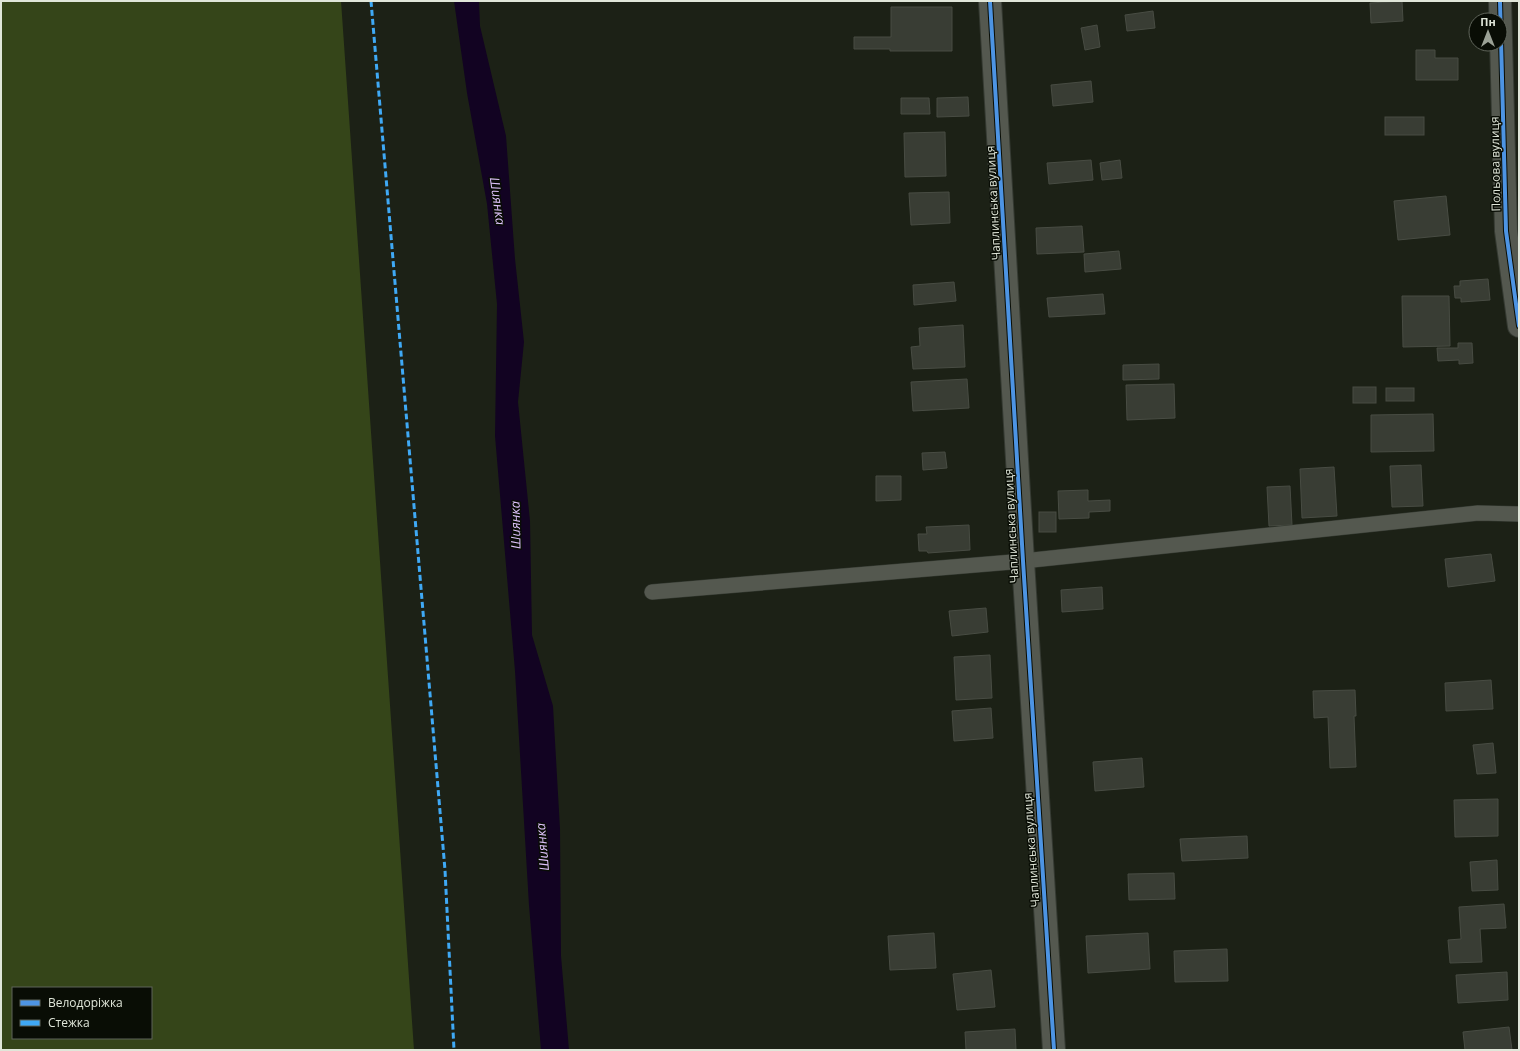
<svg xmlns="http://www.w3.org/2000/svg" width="1520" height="1051" font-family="'Open Sans',sans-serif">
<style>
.green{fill:#354519;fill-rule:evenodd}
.water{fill:#120322}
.building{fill:#393d34;stroke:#484c43}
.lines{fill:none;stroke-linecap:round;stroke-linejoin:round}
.service-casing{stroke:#353a32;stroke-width:16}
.minor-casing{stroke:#353a32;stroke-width:24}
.tertiary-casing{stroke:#353a32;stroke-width:24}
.service{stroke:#54584f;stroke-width:15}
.minor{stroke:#54584f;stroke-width:22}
.tertiary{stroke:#54584f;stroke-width:22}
.quiet{stroke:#3fa9f5;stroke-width:3;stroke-dasharray:6 3;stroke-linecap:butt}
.cycleway-casing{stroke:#090d05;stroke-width:6}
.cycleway{stroke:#4d94e3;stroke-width:4}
.labels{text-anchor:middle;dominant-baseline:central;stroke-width:3;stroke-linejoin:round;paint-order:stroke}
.street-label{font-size:12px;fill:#e0e6d9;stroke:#090d05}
.water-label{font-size:13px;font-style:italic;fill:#dcc0f9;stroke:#090d05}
</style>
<rect width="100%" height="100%" fill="#1c2116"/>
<path class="green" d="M1,1H341L414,1050H1ZM13,988H151V1038H13Z"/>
<polygon class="water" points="454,1 479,1 480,26 506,136 515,259 524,342 518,402 530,521 532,635 553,706 560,829 561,956 569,1050 541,1050 529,905 515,671 495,436 497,304 487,204 467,93"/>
<g class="building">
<polygon points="1402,1 1403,21 1371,23 1370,3"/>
<polygon points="891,7 952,7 952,51 890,51 890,49 854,49 854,37 891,37"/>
<polygon points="1153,11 1155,28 1127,31 1125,15"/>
<polygon points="1097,25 1100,47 1085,50 1081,28"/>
<polygon points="1416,50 1435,50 1435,58 1458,58 1458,80 1416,80"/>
<polygon points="1091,81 1093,102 1053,106 1051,85"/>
<polygon points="968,97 969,116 937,117 937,98"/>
<polygon points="901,98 929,98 930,114 901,114"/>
<rect x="1385" y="117" width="39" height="18"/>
<polygon points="945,132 946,176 905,177 904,133"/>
<polygon points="1091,160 1093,180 1049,184 1047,163"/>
<polygon points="1120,160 1122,178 1102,180 1100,163"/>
<polygon points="949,192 950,223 911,225 909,193"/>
<polygon points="1446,196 1450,235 1398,240 1394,201"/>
<polygon points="1082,226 1084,252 1037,254 1036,228"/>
<polygon points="1119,251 1121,269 1085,272 1084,254"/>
<polygon points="1488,279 1490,300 1461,302 1461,298 1455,298 1454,286 1460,286 1460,281"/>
<polygon points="954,282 956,301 914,305 913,285"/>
<polygon points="1103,294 1105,314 1049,317 1047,298"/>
<polygon points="1402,296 1449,296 1450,346 1403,347"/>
<polygon points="963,325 965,367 913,369 911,347 920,346 919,328"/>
<polygon points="1458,343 1472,343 1473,363 1459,364 1459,360 1438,361 1437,348 1458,348"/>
<polygon points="1159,364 1159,379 1123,380 1123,365"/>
<polygon points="967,379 969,408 913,411 911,382"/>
<polygon points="1174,384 1175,418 1127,420 1126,385"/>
<rect x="1353" y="387" width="23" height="16"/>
<rect x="1386" y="388" width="28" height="13"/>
<polygon points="1433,414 1434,451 1371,452 1371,415"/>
<polygon points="945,452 947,468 923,470 922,453"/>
<polygon points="1421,465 1423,506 1392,507 1390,466"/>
<polygon points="1334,467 1337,516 1302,518 1300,469"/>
<polygon points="876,476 901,476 901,500 876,501"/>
<polygon points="1290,486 1292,525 1269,526 1267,487"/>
<polygon points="1088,490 1088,501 1110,500 1110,511 1089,512 1089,518 1059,519 1058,491"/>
<rect x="1039" y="512" width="17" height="20"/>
<polygon points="969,525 970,550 928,553 927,551 919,551 918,534 927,534 926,527"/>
<polygon points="1491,554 1495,581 1448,587 1445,559"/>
<polygon points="1102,587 1103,609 1062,612 1061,590"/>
<polygon points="986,608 988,632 952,636 949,611"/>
<polygon points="990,655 992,698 956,700 954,657"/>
<polygon points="1491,680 1493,709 1446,711 1445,683"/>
<polygon points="1355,690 1356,716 1354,716 1356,767 1330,768 1328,717 1314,718 1313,691"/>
<polygon points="991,708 993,738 954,741 952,711"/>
<polygon points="1493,743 1496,773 1477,774 1473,745"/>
<polygon points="1142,758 1144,787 1095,791 1093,762"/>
<polygon points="1498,799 1498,836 1455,837 1454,800"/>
<polygon points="1247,836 1248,858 1182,861 1180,839"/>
<polygon points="1497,860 1498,890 1472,891 1470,862"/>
<polygon points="1174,873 1175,899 1129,900 1128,874"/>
<polygon points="1504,904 1506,928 1480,929 1482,962 1450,963 1448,940 1461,939 1459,907"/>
<polygon points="934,933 936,968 890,970 888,936"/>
<polygon points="1148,933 1150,969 1088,973 1086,936"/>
<polygon points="1227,949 1228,981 1175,982 1174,951"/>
<polygon points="991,970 995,1007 957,1010 953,974"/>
<polygon points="1507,972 1508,1000 1458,1003 1456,975"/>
<polygon points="1509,1027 1512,1050 1465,1050 1463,1032"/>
<polygon points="1015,1029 1016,1050 966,1050 965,1032"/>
</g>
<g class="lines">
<defs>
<polyline id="service" points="652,592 1023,561 1478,513 1519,514"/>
<polyline id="minor" points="1500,1 1506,231 1519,326"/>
<polyline id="tertiary" points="990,1 1023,561 1054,1050"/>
</defs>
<use href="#service" class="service-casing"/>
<use href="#minor" class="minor-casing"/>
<use href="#tertiary" class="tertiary-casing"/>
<use href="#service" class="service"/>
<use href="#minor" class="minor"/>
<use href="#tertiary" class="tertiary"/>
<polyline class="quiet" points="371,1 445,870 454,1050"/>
<defs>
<g id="cycleway">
<polyline points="990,1 1023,561 1054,1050"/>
<polyline points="1500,1 1506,231 1519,326"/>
</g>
</defs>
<use href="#cycleway" class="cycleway-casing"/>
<use href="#cycleway" class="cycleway"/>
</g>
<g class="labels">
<g class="street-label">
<text transform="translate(1495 164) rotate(-91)">Польова вулиця</text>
<text transform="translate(993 203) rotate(-93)">Чаплинська вулиця</text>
<text transform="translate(1011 526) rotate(-93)">Чаплинська вулиця</text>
<text transform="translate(1031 850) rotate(-94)">Чаплинська вулиця</text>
</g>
<g class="water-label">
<text transform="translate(498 201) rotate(82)">Шиянка</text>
<text transform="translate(515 525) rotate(-91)">Шиянка</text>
<text transform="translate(542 847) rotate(-95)">Шиянка</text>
</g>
</g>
<rect width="1520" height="1051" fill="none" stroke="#e0e6d9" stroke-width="4"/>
<rect x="12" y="987" width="140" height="52" fill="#090d05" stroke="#5f645a"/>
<rect x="20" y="1000" width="20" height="6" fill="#4d94e3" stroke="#5f645a"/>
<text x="48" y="1007" font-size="12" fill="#e0e6d9">Велодоріжка</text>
<rect x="20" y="1020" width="20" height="6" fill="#3fa9f5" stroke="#5f645a"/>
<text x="48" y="1027" font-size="12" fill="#e0e6d9">Стежка</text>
<g transform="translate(1488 32)"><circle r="19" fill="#090d05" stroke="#5f645a"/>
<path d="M0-3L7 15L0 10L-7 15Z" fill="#9ba195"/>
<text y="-6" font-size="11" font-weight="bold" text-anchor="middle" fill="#e0e6d9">Пн</text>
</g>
</svg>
